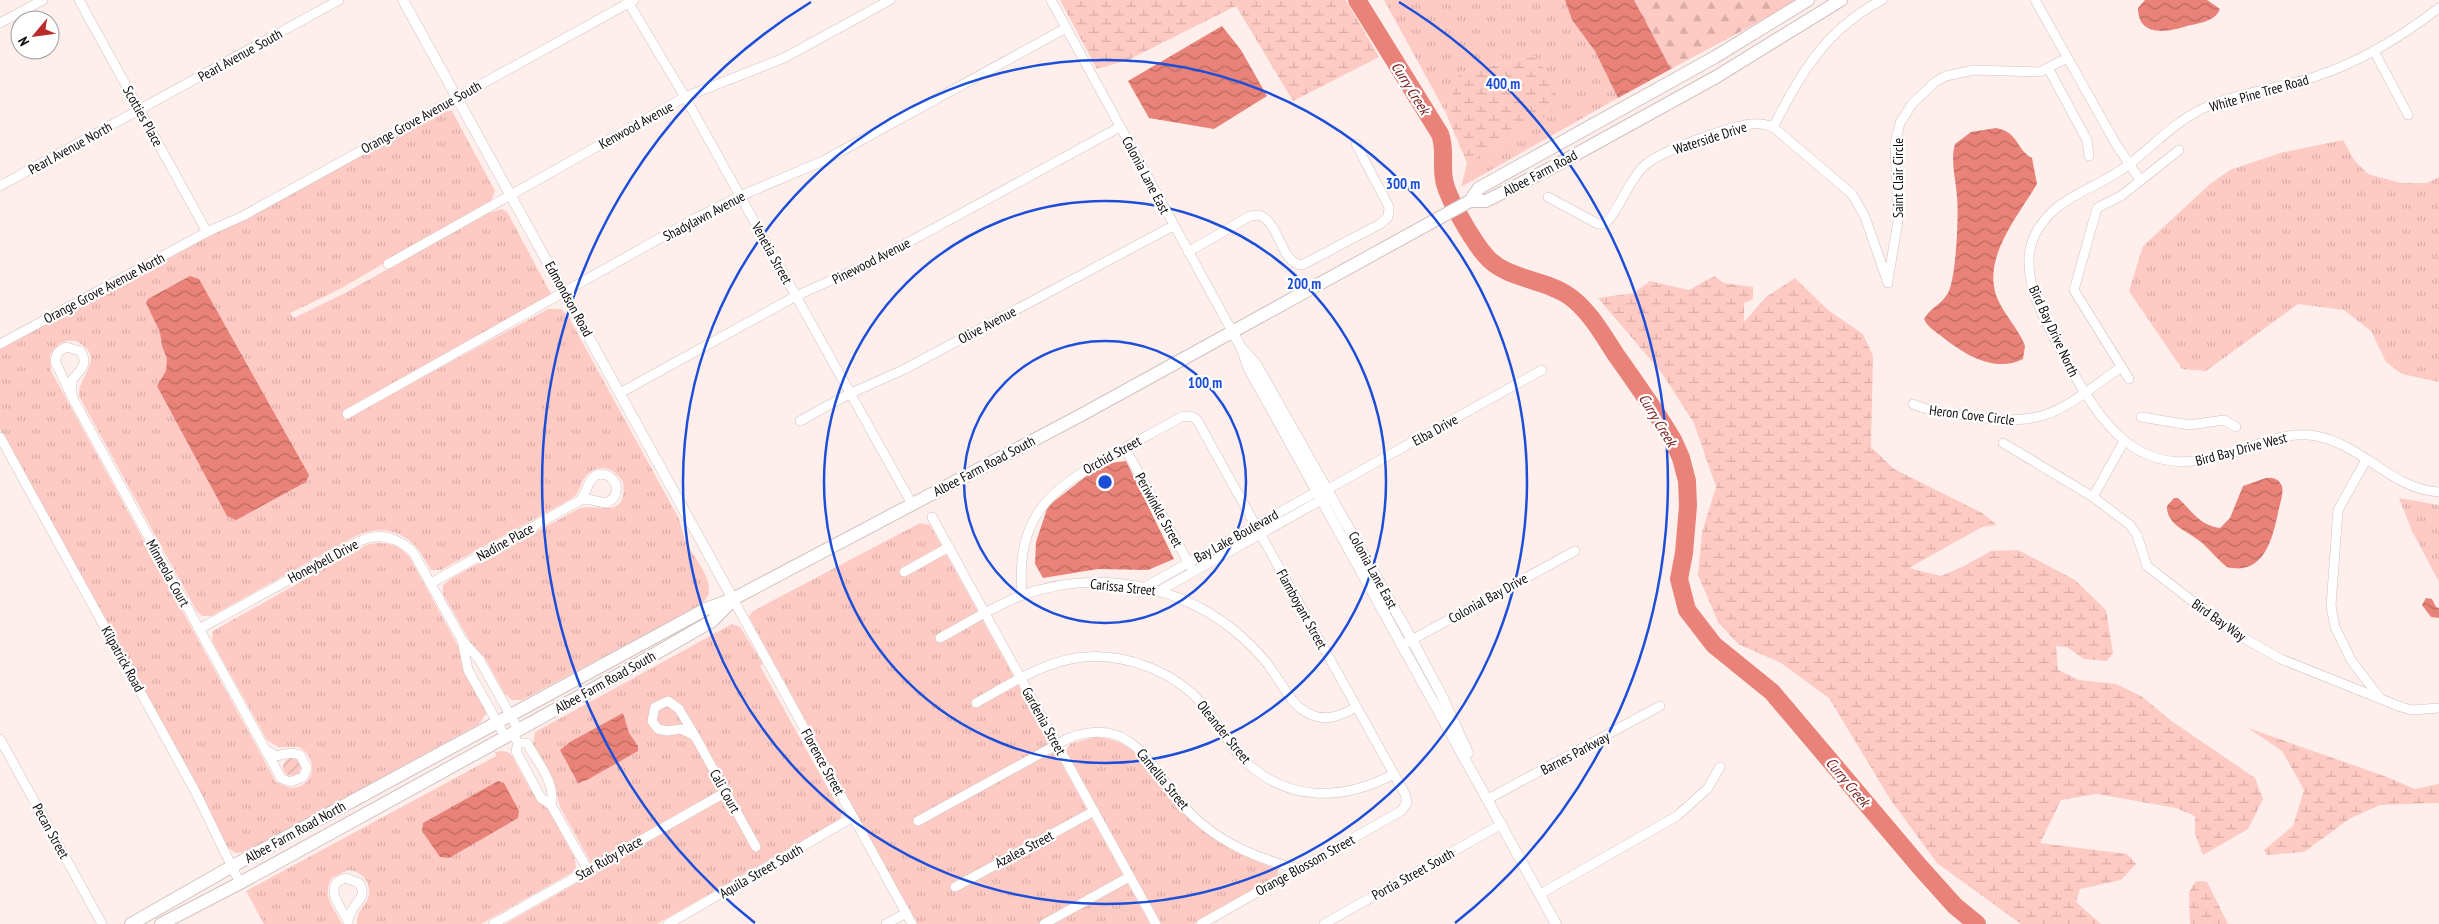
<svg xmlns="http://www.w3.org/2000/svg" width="2439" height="924" font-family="'PT Sans Narrow',sans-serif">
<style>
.grass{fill:url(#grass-tufts)}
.forest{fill:url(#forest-firs)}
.wetland{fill:url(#wetland-marsh)}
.garden{fill:url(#garden-furrows)}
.water{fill:url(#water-waves)}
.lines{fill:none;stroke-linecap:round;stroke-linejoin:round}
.river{stroke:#e98379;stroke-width:18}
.minor-casing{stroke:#d1c1bf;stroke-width:10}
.tertiary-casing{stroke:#d1c1bf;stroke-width:11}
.secondary-casing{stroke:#d1c1bf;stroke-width:14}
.minor{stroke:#fff;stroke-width:9}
.tertiary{stroke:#fff;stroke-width:10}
.secondary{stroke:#fff;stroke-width:12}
.ring{fill:none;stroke:#1d4ed8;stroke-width:2.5}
.labels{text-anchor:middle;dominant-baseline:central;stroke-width:4.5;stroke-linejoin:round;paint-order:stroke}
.street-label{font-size:14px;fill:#100b0a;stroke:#fff}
.water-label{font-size:15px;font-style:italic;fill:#751a19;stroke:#fff}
.centre{fill:#1d4ed8;stroke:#fff;stroke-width:2.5}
.ring-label{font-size:15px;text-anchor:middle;font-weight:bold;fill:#1d4ed8;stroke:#fff;stroke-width:4.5;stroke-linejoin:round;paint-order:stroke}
</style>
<defs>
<pattern id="grass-tufts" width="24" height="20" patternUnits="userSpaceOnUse" patternTransform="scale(1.25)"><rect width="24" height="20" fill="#fecac4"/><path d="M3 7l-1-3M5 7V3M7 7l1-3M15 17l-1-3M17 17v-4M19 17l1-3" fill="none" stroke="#d9aca7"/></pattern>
<pattern id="forest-firs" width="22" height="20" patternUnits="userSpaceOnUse" patternTransform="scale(1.25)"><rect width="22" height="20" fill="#fecac4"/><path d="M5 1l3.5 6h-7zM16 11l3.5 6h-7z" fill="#d9aca7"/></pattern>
<pattern id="wetland-marsh" width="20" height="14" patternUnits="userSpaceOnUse" patternTransform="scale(1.25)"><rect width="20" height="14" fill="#fecac4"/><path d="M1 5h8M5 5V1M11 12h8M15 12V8" fill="none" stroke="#d9aca7"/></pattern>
<pattern id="garden-furrows" width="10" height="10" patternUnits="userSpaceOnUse" patternTransform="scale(1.25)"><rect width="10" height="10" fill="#fecac4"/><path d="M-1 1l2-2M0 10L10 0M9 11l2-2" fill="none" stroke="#d9aca7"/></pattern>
<pattern id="water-waves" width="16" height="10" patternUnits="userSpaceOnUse" patternTransform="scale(1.25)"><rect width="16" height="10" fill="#e98379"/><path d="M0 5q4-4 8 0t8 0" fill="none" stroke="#bb6961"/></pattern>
</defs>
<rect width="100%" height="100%" fill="#ffefec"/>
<g class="grass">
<polygon points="1384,0 1565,0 1572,20 1595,51 1618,98 1461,187 1467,163 1551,112 1535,56 1459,73 1446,113"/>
<path d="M445,111H452L495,191L491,201L340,289L290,313L294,318L343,294L489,213L502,209L507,212L551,294L549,297L343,415L344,420L548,309H561L568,316L678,517C681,524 682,532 685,540C693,559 724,587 700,605L522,700H512L505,694L485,658L471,643L443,594V585L450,579L578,509C596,502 628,522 623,482C615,468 598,462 586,476C579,484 581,493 571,499L441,570H431C426,563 423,555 418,549C403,530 378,525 356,536L211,616H202L196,610L79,396C77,378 105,359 81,344C74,339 67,340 59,344L50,355L51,371L276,782L290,788C315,788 320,759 299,747H278L267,740L212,641L213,631L366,545C383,540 399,544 410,558L458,646L485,707L486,714L479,724L247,852L235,853L225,845L197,785L0,429V348Z"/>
<polygon points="2343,140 2354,160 2368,174 2401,183 2427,183 2439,177 2439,382 2402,374 2386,362 2371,331 2344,310 2298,304 2206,371 2182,369 2129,291 2143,246 2210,184 2230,170 2280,153"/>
<polygon points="2399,498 2439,505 2439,582 2412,531"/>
<polygon points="920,523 930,525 1150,924 917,924 749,617 753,611"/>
<polygon points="732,624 740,627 763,664 760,666 842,814 840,819 657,924 505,924 596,872 560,807 555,786 533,745 535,732"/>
<path d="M1095,737C1147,739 1162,797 1197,826C1222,846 1248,859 1278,869V875L1194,924H1160L1067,756L1066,750L1070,744Z"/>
<path d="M501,751L508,752L512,756L530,789L550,812L575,859L576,868L573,872L481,924H357C356,912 364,908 368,898C373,884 362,871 348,870L332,878C321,894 334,909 342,924H264L246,891L496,756L495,752Z"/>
</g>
<polygon class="forest" points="1634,0 1795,0 1779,11 1671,69"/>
<g class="wetland">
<polygon points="1060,0 1346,0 1379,57 1293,101 1236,6 1128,60 1097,69"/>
<polygon points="1535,56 1555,85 1552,112 1467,163 1446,113 1459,73"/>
<polygon points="1714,276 1724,283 1753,287 1753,299 1744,303 1744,322 1766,297 1795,278 1828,310 1863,334 1873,356 1871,447 1894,469 1982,513 1997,525 1982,527 1909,568 1941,576 1964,566 1991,551 2018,550 2075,580 2106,610 2113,653 2107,661 2084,659 2067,647 2056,646 2058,670 2079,680 2116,684 2141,696 2173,722 2255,778 2263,799 2248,829 2203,855 2195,834 2195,816 2176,808 2097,794 2061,800 2040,843 2127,854 2136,864 2121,880 2080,889 2076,902 2101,924 2021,924 1937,863 1890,799 1829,698 1781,663 1738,644 1718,622 1698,575 1702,532 1716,487 1694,423 1661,372 1598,298 1634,293 1650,281 1689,290"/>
<polygon points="2248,728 2387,777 2415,789 2439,784 2439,803 2380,805 2349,819 2304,852 2267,855 2264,850 2293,826 2304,790 2282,751"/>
<polygon points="2196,881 2207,882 2228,924 2190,924 2189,892"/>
</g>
<circle class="garden" cx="292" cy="767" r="9"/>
<g class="water">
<polygon points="1565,0 1634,0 1671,69 1618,98 1595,51 1572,20"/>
<path d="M2145,0H2207L2220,9C2215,22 2199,23 2187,26C2169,32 2138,38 2138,8Z"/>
<polygon points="1222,26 1241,50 1267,96 1214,129 1149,118 1128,81"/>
<path d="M1996,128C2019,132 2016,150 2032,158L2037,184C2018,216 1980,260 1998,300C2005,316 2019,329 2025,346L2023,359C1994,374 1962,353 1940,335C1934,331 1927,326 1924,319C1930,308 1942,304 1948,293C1956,279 1959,215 1957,197C1956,179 1950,161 1955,144L1971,132Z"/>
<polygon points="190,276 199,279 309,475 306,482 236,520 227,516 157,386 166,371 167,359 162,346 160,332 146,303 148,299"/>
<polygon points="1126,461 1174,559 1148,570 1098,569 1043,578 1035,564 1036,542 1048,506 1102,464"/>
<path d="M2266,478C2273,477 2279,479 2282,486C2284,494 2279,506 2278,513C2272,541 2263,576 2227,567C2218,560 2210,550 2201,542C2189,532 2166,525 2167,506L2174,498H2178C2192,511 2199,525 2220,528L2230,518L2243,486Z"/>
<polygon points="2426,598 2432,599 2436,607 2439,608 2439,618 2431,617 2422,605"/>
<polygon points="623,713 629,733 638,746 638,751 587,780 578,783 560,750 570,742"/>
<polygon points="498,781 504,783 519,811 518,818 449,858 440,857 422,831 423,823"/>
</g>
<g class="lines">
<path class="river" d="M1357,0L1440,134C1446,150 1441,163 1444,179C1446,196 1473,241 1485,255C1505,280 1544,278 1569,296C1589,310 1603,335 1616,355C1636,383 1656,411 1673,440L1681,458L1687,481L1688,506L1684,553L1679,579L1687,610L1714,645L1772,692L1920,867L1955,906L1977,924"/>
<defs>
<g id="minor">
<polyline points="79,0 207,232"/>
<polyline points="627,0 685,97 912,504"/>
<polyline points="1051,0 1232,331"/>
<polyline points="2035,0 2116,144 2140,180"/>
<path d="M2439,8C2399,38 2359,63 2311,78C2275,89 2235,93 2200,110C2170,125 2149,151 2121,170C2100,185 2073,193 2054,210C2042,221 2033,235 2030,250C2023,289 2052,334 2070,367C2110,440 2148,482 2235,452C2263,443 2287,431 2316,436C2362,444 2391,489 2439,492"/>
<polyline points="0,23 43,0"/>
<polyline points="2374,51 2408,115"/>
<polyline points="2048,68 2087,140 2089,156"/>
<path d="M1773,127C1802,72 1825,30 1882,0"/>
<polyline points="0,186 339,0"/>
<path d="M1548,197L1598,224H1605C1621,208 1627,182 1644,166C1660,151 1728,127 1751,124C1759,123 1766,124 1773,127L1852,194L1865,217L1888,283"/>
<path d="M1188,252L1250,216L1259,215C1280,222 1280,263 1302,265L1380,224L1388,217L1389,207L1356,144"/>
<polyline points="388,264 685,97 784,58 890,0"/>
<polyline points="1888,280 1898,221 1895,143 1900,123 1912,104 1935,82 1946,76 1974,70 2040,72 2067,58"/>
<polyline points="0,344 207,232 243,216 634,0"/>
<path d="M66,347L80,351C90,364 80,370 72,380V397L55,361L58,352Z"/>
<polyline points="2129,379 2074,290 2097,208 2121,196 2179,150"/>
<polyline points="620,393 796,296 874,261 1120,127"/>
<polyline points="72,397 265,749"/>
<path d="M1913,404C1931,412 1950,414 1969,416C2048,428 2059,411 2121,367"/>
<polyline points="347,414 694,219 740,196 823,161 1066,28"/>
<polyline points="2141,417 2190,425 2224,420 2236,427"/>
<polyline points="800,421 849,394 905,369 1173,226"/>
<polyline points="0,437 195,791 240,883"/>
<polyline points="2003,443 2093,497 2130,525 2137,535 2147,566 2231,631 2281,659 2401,707 2412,710 2439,708"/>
<polyline points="1125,448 1191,567"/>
<polyline points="2366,460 2338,510 2331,606 2335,627 2351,660 2380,698"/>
<path d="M596,475C616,470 625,495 606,503L587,499L579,501C588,493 586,482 596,475Z"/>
<polyline points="2093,497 2124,441"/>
<polyline points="932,517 1156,924"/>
<polyline points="904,572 949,547"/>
<polyline points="431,583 579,501"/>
<polyline points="1145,587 1316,492 1328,489 1542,370"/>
<polyline points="1161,590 1321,500 1324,496"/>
<path d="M1022,595C1016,519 1046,492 1108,457C1133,443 1158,430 1183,416L1193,417L1197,420L1405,794L1407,803L1401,811L1201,924"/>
<polyline points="733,599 912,924"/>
<path d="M199,629L360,541C380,532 398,538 413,552L462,640"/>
<path d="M940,638C966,624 992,607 1020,596C1096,568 1183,584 1243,638C1254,648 1265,659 1273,672C1284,686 1290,703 1306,712C1324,723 1341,716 1356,707"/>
<polyline points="1406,643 1575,551"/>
<polygon points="668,701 679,709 695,736 681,729 667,731 658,729 652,721 655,707"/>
<path d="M976,703C1007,686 1039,664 1076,658C1123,651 1175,671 1205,707C1219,724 1228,744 1243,759C1287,803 1343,801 1394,774"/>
<path d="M513,734L518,743L516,751L541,798L551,805C557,785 537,761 527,743H518"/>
<polyline points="695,736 756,847"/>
<polyline points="506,738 468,670 462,640 479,659 519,731"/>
<polyline points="0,739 102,924"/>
<polygon points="265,749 276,756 291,753 300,755 307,768 303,777 290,782 281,778"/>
<polyline points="1488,799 1660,706"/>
<polyline points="551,805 588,870"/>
<path d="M918,821L1067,739C1140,710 1154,781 1196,819C1226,846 1260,859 1298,869"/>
<path d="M346,878L359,883C370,900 350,902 348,921C340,907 322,884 346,878Z"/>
<polyline points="955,887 1094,811"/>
<polyline points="1540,894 1677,816 1708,788 1720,767"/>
<polyline points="493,924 726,792"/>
<polyline points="668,924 853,817"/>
<polyline points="886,924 906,913"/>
<polyline points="1044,924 1129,877"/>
<polyline points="1324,924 1502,824"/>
</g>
<g id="tertiary">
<polyline points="403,0 733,599"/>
<polyline points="1232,331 1242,349 1248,367 1556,924"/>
<polyline points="1244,351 1256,364 1412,640 1441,694 1468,753"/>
</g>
<g id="secondary">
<polyline points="1470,201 1479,188 1715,57 1808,0"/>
<polyline points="131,924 231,867 706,609 733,599 1083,414 1470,201 1486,201 1551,168 1716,77 1841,0"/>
<polyline points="161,924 240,883 620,674 712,621 732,601"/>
</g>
</defs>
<use href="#minor" class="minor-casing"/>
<use href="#tertiary" class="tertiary-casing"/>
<use href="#secondary" class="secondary-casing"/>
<use href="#minor" class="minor"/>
<use href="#tertiary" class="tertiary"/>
<use href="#secondary" class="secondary"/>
</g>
<g class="ring">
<circle cx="1105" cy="482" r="141"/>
<circle cx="1105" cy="482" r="281"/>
<circle cx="1105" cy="482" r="422"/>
<path d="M755 923A563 563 0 0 1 811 2M1399 2A563 563 0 0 1 1455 923"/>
</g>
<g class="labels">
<g class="street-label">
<text transform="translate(240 55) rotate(-29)">Pearl Avenue South</text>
<text transform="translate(2259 93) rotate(-16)">White Pine Tree Road</text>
<text transform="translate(143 116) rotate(61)">Scotties Place</text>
<text transform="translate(421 117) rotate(-29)">Orange Grove Avenue South</text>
<text transform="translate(636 125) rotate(-29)">Kenwood Avenue</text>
<text transform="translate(1710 138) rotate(-18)">Waterside Drive</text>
<text transform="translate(70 148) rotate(-29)">Pearl Avenue North</text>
<text transform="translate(1540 173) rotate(-28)">Albee Farm Road</text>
<text transform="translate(1146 175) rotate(62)">Colonia Lane East</text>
<text transform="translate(1898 178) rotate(-90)">Saint Clair Circle</text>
<text transform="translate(704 216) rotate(-28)">Shadylawn Avenue</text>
<text transform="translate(772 253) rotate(61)">Venetia Street</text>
<text transform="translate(871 261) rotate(-27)">Pinewood Avenue</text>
<text transform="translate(104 288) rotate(-28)">Orange Grove Avenue North</text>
<text transform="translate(569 299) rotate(61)">Edmondson Road</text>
<text transform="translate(987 325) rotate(-28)">Olive Avenue</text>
<text transform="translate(2054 331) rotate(65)">Bird Bay Drive North</text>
<text transform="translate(1972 415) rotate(7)">Heron Cove Circle</text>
<text transform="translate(1435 430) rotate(-29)">Elba Drive</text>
<text transform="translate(2241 449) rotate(-15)">Bird Bay Drive West</text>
<text transform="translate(1112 455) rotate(-29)">Orchid Street</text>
<text transform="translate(984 466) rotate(-28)">Albee Farm Road South</text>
<text transform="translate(1159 510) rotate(61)">Periwinkle Street</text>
<text transform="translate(1236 536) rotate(-29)">Bay Lake Boulevard</text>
<text transform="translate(505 542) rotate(-29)">Nadine Place</text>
<text transform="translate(323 561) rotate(-28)">Honeybell Drive</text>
<text transform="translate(1373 570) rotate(61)">Colonia Lane East</text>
<text transform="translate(168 573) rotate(61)">Minneola Court</text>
<text transform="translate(1123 587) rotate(6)">Carissa Street</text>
<text transform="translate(1488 598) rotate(-29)">Colonial Bay Drive</text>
<text transform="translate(1302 609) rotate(61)">Flamboyant Street</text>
<text transform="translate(2219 620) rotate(35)">Bird Bay Way</text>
<text transform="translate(123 659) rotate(61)">Kilpatrick Road</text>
<text transform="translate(605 682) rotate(-29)">Albee Farm Road South</text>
<text transform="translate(1044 721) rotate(61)">Gardenia Street</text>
<text transform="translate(1224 732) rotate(51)">Oleander Street</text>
<text transform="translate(1575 753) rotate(-28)">Barnes Parkway</text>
<text transform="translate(823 762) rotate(61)">Florence Street</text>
<text transform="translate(1163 779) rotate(51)">Camellia Street</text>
<text transform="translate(725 791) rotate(61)">Cali Court</text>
<text transform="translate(51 831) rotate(61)">Pecan Street</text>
<text transform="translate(295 832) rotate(-29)">Albee Farm Road North</text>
<text transform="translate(1024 849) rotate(-28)">Azalea Street</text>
<text transform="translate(609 858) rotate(-30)">Star Ruby Place</text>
<text transform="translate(1305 865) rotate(-29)">Orange Blossom Street</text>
<text transform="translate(761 871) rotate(-30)">Aquila Street South</text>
<text transform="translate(1413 874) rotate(-29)">Portia Street South</text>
</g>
<g class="water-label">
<text transform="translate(1411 88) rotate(58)">Curry Creek</text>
<text transform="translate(1658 420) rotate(59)">Curry Creek</text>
<text transform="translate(1848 782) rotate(50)">Curry Creek</text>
</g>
</g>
<circle cx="1105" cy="482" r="8" class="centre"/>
<g class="ring-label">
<text x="1503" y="89">400 m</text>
<text x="1403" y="189">300 m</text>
<text x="1304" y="289">200 m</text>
<text x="1205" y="388">100 m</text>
</g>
<g transform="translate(35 35) rotate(241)"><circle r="24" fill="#ffffff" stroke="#9f9d9d"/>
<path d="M0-4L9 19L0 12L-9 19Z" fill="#b92a2a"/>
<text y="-8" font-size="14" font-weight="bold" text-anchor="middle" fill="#100b0a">N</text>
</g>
</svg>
